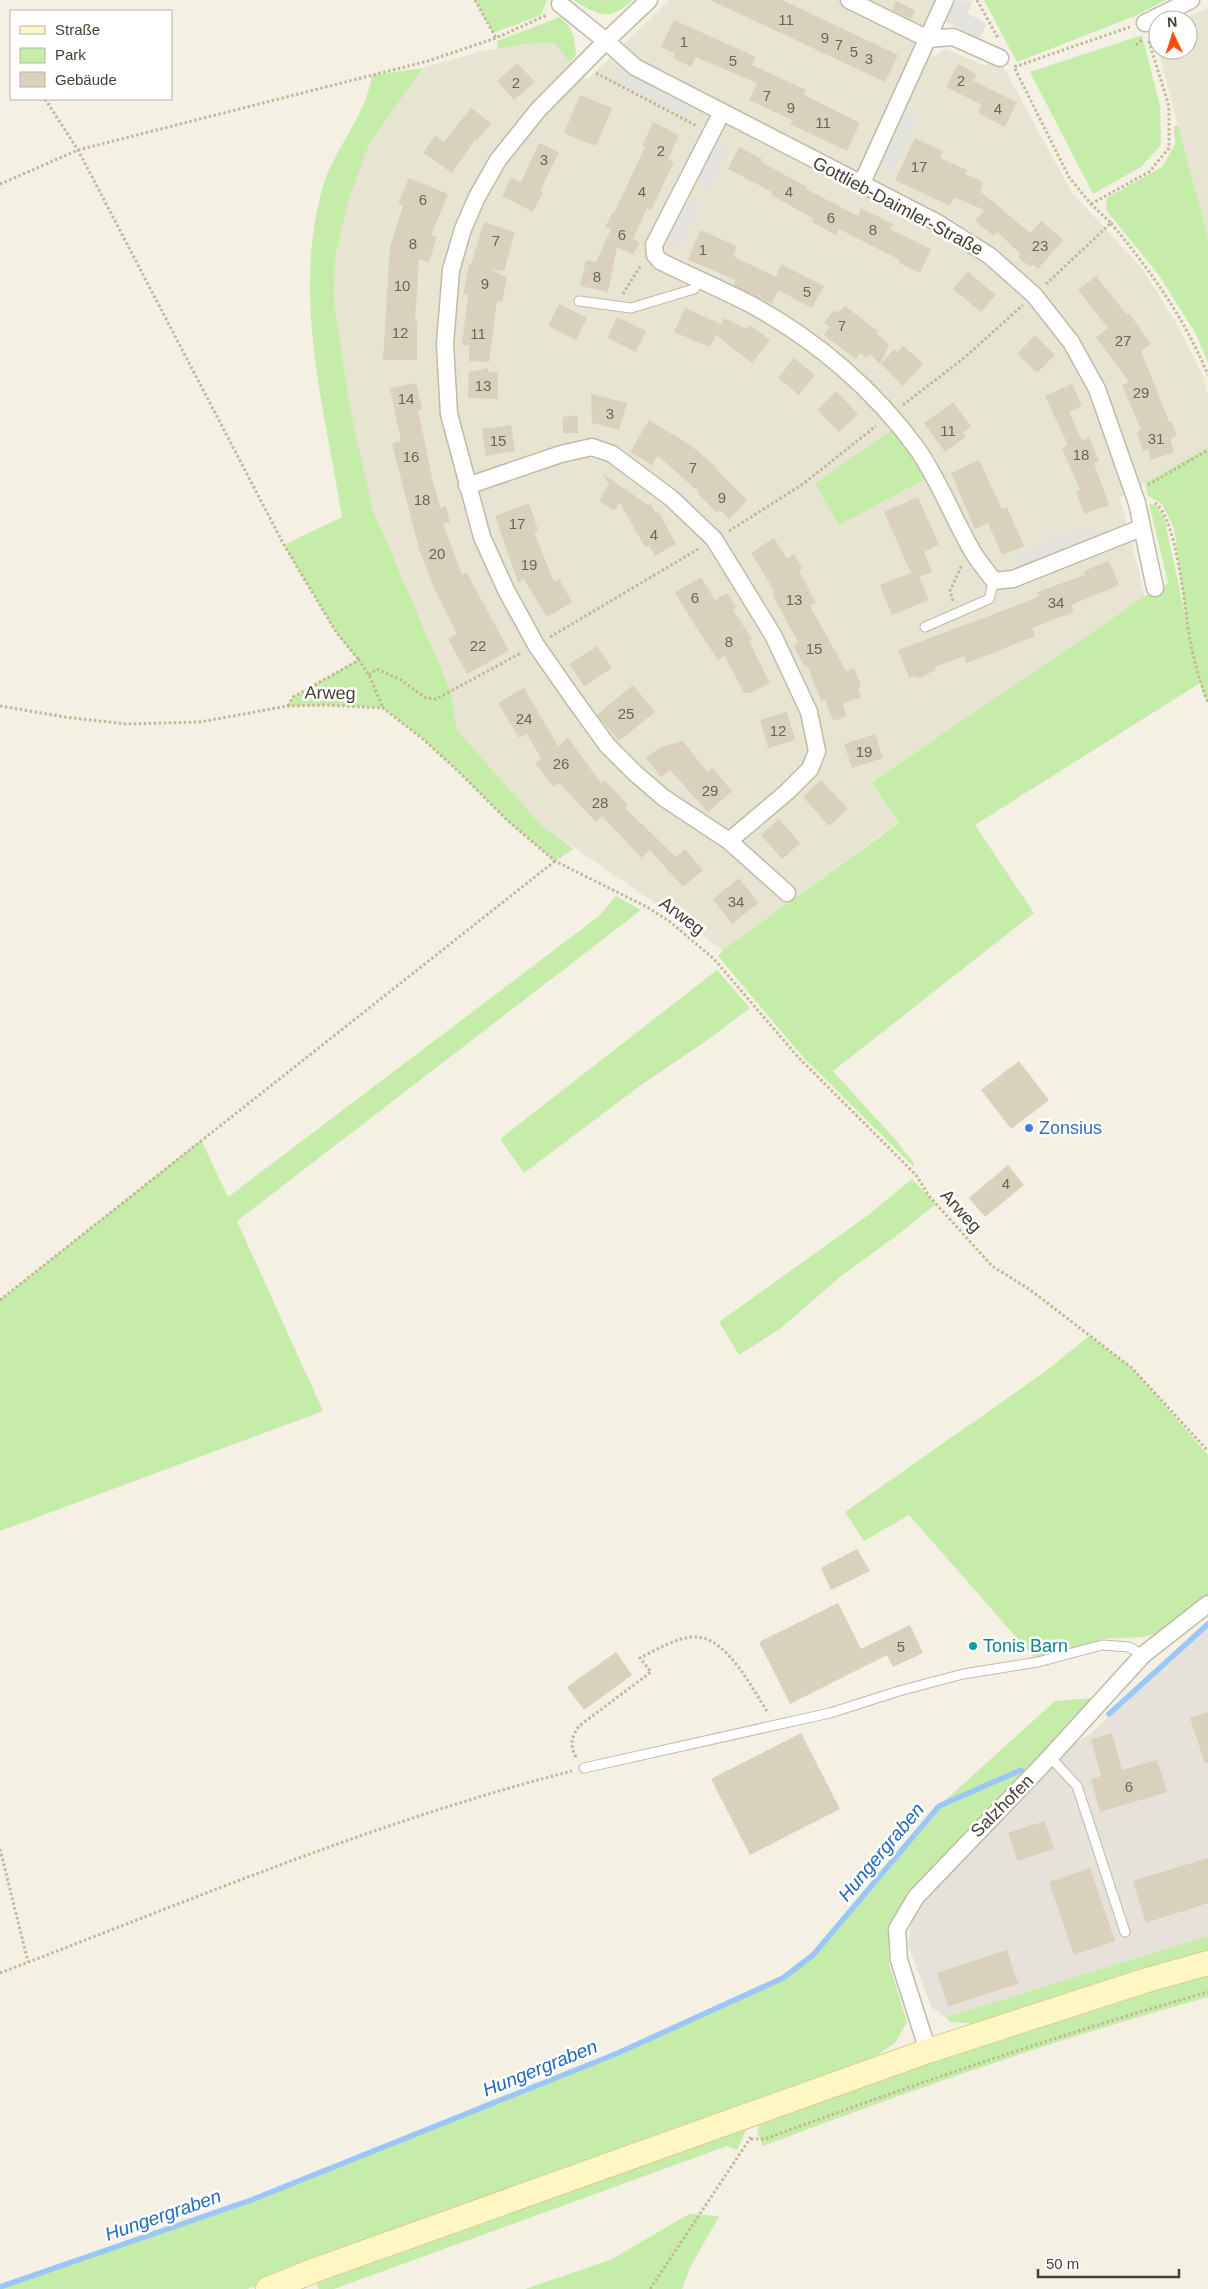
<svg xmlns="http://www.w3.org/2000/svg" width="1208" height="2289" font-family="Arial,sans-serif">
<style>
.residential{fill:#e8e4d2}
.industrial{fill:#e6e1d9}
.green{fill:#c6eca9}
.parking{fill:#e4e2dd}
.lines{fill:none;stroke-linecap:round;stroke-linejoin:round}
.stream{stroke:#9ac7f7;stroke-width:5.5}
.building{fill:#d9d1bb}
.lane-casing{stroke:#c0baa6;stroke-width:11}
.street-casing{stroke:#c0baa6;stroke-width:19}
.secondary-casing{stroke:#d8cd8f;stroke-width:26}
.path{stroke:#c3b896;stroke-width:3;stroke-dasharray:2.5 2.5;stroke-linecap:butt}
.lane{stroke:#fff;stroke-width:9}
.street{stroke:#fff;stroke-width:16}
.secondary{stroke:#fff7c3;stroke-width:24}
.shop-dot{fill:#3f7fe0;stroke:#fff;stroke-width:2}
.culture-dot{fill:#0f9aa8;stroke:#fff;stroke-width:2}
.labels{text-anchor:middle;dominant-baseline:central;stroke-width:5;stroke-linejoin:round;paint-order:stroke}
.number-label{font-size:15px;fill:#6c6555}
.street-label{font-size:18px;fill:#474133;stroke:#fff}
.shop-label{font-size:18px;fill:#366cbe;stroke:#fff;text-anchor:start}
.culture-label{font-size:18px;fill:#0d838f;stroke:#fff;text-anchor:start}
.water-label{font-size:19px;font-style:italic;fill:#236abc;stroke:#fff}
</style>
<rect width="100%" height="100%" fill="#f4f1e4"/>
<g class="residential">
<polygon points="669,0 937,0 917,46 934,56 946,49 986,66 989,60 1004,68 1072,193 1142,268 1178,326 1204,378 1208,394 1208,447 1120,498 1145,596 872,782 899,822 723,950 540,824 457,730 451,692 373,510 351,412 334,304 335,258 349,199 370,142 423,68 478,52 524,44 554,43 587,80"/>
<polygon points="1208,8 1208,238 1158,50 1188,50 1188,20 1182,20"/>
</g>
<polygon class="industrial" points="1208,1627 1208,1936 946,2017 931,2007 908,1944 916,1897 1050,1757 1090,1734"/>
<g class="green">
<polygon points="475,0 547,0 541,15 493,33"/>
<path d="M573,0H633C608,23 599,15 573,0Z"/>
<polygon points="984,0 1166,0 1135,16 1017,62"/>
<path d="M560,17C573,29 575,37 576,55L570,62L554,43L524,44L498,49L497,41Z"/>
<polygon points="1142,35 1160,106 1161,145 1141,167 1093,194 1030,72"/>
<path d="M423,68L370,142L349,199L335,258L334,304L351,412L373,510L451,692L457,730L540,824L574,849L555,861L508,821L459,772L423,739L383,708L326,705L287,706L293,697L358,660L336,632L284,545L342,517C325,410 293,301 321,193C331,152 366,117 372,75Z"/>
<polygon points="1178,125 1208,238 1208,363 1195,332 1158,274 1106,210 1107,198 1162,167 1175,144 1174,126"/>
<polygon points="893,429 927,478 839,525 815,484"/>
<polygon points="1208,447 1208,703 1200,683 975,825 1034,913 833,1071 894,1138 914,1163 913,1166 802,1056 718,956 723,950 899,823 872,782 1145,596 1168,583 1149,503 1157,506 1164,517 1187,624 1174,528 1162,504 1148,496 1145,483"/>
<polygon points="616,896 641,910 237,1221 323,1411 0,1531 0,1300 201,1140 228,1197 599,916"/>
<polygon points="717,970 750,1008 706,1041 641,1085 524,1173 500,1139"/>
<polygon points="912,1179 936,1204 900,1233 840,1277 781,1328 739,1355 719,1322 867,1216"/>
<polygon points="1089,1336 1132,1368 1208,1455 1208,1595 1167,1631 1143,1637 1102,1639 1038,1662 909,1515 864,1541 845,1512 1046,1371"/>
<polygon points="1092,1698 1050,1757 932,1877 888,1928 889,1964 907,2022 895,2043 873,2058 247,2289 0,2289 254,2199 618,2053 783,1978 813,1955 939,1806 1055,1701"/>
<polygon points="1208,1936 1208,1952 978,2024 950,2022 946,2017"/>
<path d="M1208,1970V1997C1057,2039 910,2090 763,2146L757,2132L761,2120L937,2056Z"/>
<polygon points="740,2128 746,2131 737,2150 727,2146 334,2289 319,2289 315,2281"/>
<polygon points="689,2214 719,2216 690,2268 682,2289 525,2289 610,2260"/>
</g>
<g class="parking">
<polygon points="954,0 973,1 967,13 987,24 979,39 944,21"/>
<polygon points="624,67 696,105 689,120 616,81"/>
<polygon points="905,112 918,118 893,172 881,166"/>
<polygon points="716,141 729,147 709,190 696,184"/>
<polygon points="688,200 701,206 681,249 668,243"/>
<polygon points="1095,523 1101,537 1021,568 1015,554"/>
</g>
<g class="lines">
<g class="stream">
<polyline points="1109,1714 1208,1624"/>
<polyline points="0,2287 254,2199 618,2053 783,1978 813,1955 939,1806 1021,1770"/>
</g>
</g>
<g class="building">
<polygon points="710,0 782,0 898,55 885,82"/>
<polygon points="896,1 915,10 911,19 892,10"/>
<polygon points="674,20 756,57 752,65 806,90 804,95 860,123 847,151 790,124 792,120 749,100 757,83 696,57 691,67 673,58 675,54 661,47"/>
<polygon points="517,63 535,82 514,100 497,81"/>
<polygon points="958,64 977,74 973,81 1017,102 1005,127 978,113 982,105 946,87"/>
<polygon points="580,95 612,108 596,146 564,133"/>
<polygon points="471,108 491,123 477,141 475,140 452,173 423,153 435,136 444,142"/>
<polygon points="653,122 679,135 668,159 674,162 651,210 647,208 633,239 640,242 633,255 617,247 608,292 580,286 586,260 596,262 611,229 605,227 612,213 614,213 645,147 642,146"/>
<polygon points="915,138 943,151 940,158 967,170 965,174 983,182 980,191 1030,233 1041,221 1063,240 1038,269 1032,264 1030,267 1018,257 1021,254 997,232 994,236 975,221 984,210 954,197 950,206 895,180"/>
<polygon points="539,143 559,152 540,191 543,192 533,212 502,196 511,177 521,182"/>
<polygon points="739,147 762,159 761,162 807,187 806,189 858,216 861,208 893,224 890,229 931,249 920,273 899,263 900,260 839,229 836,235 812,222 814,219 771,195 772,192 728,169"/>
<polygon points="409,178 448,194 431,235 437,237 429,262 419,259 415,322 417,322 417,360 383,360 390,247 403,206 398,204"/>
<polygon points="484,222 515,232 504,271 492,269 492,270 507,278 502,302 497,301 489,362 469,361 469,345 462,345 468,295 463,294 469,265 471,265"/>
<polygon points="700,230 737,246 733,256 776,277 781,264 824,286 812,308 778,290 772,304 733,285 736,280 688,260"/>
<polygon points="968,272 996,295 981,312 953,289"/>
<polygon points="1096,276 1127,315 1129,313 1151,344 1141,351 1169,422 1172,421 1177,436 1170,439 1174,452 1151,460 1148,449 1143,451 1137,432 1141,430 1122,385 1129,382 1096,337 1108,328 1078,290"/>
<polygon points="559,304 587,318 576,340 548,326"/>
<polygon points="845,306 878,331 876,333 889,345 880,364 870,354 867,358 860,353 856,359 824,335 830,327 824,323 834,310 838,313"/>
<polygon points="685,308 721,324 710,347 674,332"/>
<polygon points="617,317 646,331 636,352 607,338"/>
<polygon points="724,318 747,329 750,325 770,340 752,363 716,335"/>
<polygon points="1035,335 1055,355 1037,373 1017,354"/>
<polygon points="904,346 923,364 903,386 881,364 894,349 897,352"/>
<polygon points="794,358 815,375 799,395 778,378"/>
<polygon points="488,368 488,372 498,373 498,399 468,398 469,372"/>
<polygon points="416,383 422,409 418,410 433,482 440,508 446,506 450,522 443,524 462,575 467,573 509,651 467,674 448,639 457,634 433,586 419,549 392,443 401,441 390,388"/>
<polygon points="1072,384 1082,406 1069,412 1082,441 1089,437 1099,461 1094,463 1109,505 1084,514 1076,491 1080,490 1062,448 1068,445 1045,396"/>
<polygon points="836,391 858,414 839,432 817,410"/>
<polygon points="591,394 627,403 619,430 592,423"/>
<polygon points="953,402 971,426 963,433 965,437 945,452 924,423"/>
<polygon points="578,415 578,433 563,433 563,417"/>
<polygon points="649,420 690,445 715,466 714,467 747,500 729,519 720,510 717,513 698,494 699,492 658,456 652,465 630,452"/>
<polygon points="511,425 515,451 486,456 482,429"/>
<polygon points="979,460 1002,509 1007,507 1024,546 1002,555 988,523 975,529 951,473"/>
<polygon points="603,474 648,505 650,503 655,512 658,511 676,544 655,556 649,545 645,547 620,503 614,511 599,501 609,484"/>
<polygon points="918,497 939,545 924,552 932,572 919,577 929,600 892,615 880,585 911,573 884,512"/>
<polygon points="529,503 538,530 534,532 554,582 559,579 572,602 547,617 524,579 518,582 495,516"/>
<polygon points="774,538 787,559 794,554 802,568 799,570 816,603 810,606 846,671 854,668 861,686 858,688 861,697 843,704 847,716 833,721 825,699 821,701 807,665 805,667 793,645 798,642 772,594 775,592 751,553"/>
<polygon points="1109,561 1119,585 1071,605 1074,612 1032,628 1035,636 967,663 964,656 935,667 936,670 916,679 915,676 909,678 898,650 1026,602 1039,596 1037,592 1085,575 1084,571"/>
<polygon points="701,577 715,600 727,593 736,608 733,610 752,639 749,641 770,683 750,693 744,693 725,656 718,660 692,621 675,592"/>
<polygon points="597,646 612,668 584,686 569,664"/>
<polygon points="633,685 655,712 619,741 597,715"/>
<polygon points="524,688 558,746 568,738 601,783 604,780 628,805 625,808 676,857 685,849 703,870 683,887 650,850 642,858 602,816 596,822 559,783 554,787 535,763 541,758 527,734 519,738 498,703"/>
<polygon points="787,712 795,740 768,748 760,720"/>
<polygon points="875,734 883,758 852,768 844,744"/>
<polygon points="683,741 707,772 712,768 732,791 708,812 670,770 661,777 646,758 660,747"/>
<polygon points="821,780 848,809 829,826 803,797"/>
<polygon points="779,819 800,843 782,859 761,835"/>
<polygon points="739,878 758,903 732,924 713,899"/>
<polygon points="1019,1061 1049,1100 1011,1129 981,1090"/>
<polygon points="1008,1165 1024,1185 985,1217 969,1198"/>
<polygon points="857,1549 870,1571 831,1590 821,1568"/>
<polygon points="838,1603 861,1649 910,1625 923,1653 893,1667 887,1655 790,1704 759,1642"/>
<polygon points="616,1652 632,1675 584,1710 567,1687"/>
<polygon points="1208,1712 1208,1762 1205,1763 1190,1718"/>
<polygon points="801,1733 840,1809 750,1855 711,1779"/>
<polygon points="1112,1733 1122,1770 1157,1760 1167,1792 1100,1812 1091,1779 1101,1776 1091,1739"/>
<polygon points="1045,1821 1054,1849 1018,1861 1008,1833"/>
<polygon points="1208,1858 1208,1903 1146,1923 1133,1881"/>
<polygon points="1090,1868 1115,1941 1074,1955 1049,1882"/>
<polygon points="1007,1950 1018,1984 948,2006 937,1973"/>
</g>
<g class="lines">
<defs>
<g id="lane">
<polyline points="579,301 631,308 694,289 699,280"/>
<polyline points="925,627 989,599 994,581"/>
<polyline points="1050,1757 1077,1786 1125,1932"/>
<polyline points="584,1768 830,1713 899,1691 963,1674 1038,1662 1102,1645 1129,1647 1143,1655"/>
</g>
<g id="street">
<polyline points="649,0 606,41 538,110 498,160 477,197 463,229 451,270 445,344 449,414 482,537 506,590 536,645 573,698 607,745 636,774 664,798 729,841 787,893"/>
<polyline points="849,0 928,39 953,37 1000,58"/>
<polyline points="560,4 606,41 635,67 936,222 990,256 1034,295 1071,342 1097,389 1137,503 1155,588"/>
<polyline points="1145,23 1191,0"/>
<path d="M722,112L654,245L655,255L660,261C690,276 721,289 750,304C815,339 874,389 918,450C939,481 952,515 970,547C976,559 986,570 994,581L1013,579L1141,528"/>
<polyline points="861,185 945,0"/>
<polyline points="467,486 561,454 592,447 612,454 671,498 714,539 773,635 809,712 817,751 810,769 787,792 729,841"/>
<polyline points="928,2051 899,1960 897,1929 916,1897 1050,1757 1143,1655 1208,1604"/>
</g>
<polyline id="secondary" points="268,2289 318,2269 928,2051 1147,1980 1208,1963"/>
</defs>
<use href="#lane" class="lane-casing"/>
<use href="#street" class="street-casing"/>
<use href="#secondary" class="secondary-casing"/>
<g class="path">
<polyline points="475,0 496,38"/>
<polyline points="977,0 998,38"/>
<polyline points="1136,45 1143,39"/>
<polyline points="596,73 697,126"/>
<polyline points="45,99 78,150 284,545 336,632 359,660"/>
<polyline points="0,184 78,150 428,61 496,38 547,15"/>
<polyline points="1091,204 1149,172 1169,148 1169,106 1148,39"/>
<path d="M1111,223C1151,272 1183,315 1208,375"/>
<polyline points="1046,284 1111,223 1091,204 1069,177 1014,67 1130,27"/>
<polyline points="623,294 641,265"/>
<polyline points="903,405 964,358 1023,305"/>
<polyline points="1148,485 1208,450"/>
<path d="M1155,503C1177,518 1185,611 1190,640C1194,661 1200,682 1208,703"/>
<polyline points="729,531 803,484 876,426"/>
<polyline points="953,601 950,591 962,565"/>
<polyline points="550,637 700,548"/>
<polyline points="369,675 377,669 401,680 426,698 436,699 521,653"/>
<polyline points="0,706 65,717 126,724 200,722 287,706 326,705 383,708 423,739 459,772 508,821 555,861 645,906 669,921 713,958 798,1057 916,1175 929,1196 992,1266 1029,1289 1132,1368 1208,1451"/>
<polyline points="288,706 293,697 359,660 369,675 383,708"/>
<polyline points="0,1300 555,861"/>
<path d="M576,1757C569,1745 572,1736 579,1726L651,1672L640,1658C656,1650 678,1636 697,1637C727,1638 753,1690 768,1713"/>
<polyline points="0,1849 28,1962"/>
<path d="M0,1973C189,1901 376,1821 572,1771"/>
<path d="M751,2139H765C911,2085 1058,2035 1208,1992"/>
<polyline points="650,2289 751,2137"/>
</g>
<use href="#lane" class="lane"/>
<use href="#street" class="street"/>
<use href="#secondary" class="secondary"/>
</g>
<circle class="shop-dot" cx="1029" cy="1128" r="5"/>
<circle class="culture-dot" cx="973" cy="1646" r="5"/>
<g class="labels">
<g class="number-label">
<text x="786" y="19">11</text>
<text x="825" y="37">9</text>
<text x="684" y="41">1</text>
<text x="839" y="44">7</text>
<text x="854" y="51">5</text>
<text x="869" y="58">3</text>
<text x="733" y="60">5</text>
<text x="961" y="80">2</text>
<text x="516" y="82">2</text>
<text x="767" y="95">7</text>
<text x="791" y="107">9</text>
<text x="998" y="108">4</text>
<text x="823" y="122">11</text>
<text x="661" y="150">2</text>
<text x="544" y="159">3</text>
<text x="919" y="166">17</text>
<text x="642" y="191">4</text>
<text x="789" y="191">4</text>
<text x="423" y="199">6</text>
<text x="831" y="217">6</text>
<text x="873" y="229">8</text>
<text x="622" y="234">6</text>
<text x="496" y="240">7</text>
<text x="413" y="243">8</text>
<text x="1040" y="245">23</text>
<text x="703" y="249">1</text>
<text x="597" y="276">8</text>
<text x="485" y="283">9</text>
<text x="402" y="285">10</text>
<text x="807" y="291">5</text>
<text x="842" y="325">7</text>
<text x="400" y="332">12</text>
<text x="478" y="333">11</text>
<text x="1123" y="340">27</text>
<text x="483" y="385">13</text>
<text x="1141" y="392">29</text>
<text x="406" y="398">14</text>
<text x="610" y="413">3</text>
<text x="948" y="430">11</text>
<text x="1156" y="438">31</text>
<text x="498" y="440">15</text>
<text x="1081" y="454">18</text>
<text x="411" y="456">16</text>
<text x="693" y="467">7</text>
<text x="722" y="497">9</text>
<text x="422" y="499">18</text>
<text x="517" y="523">17</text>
<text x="654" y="534">4</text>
<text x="437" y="553">20</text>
<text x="529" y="564">19</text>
<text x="695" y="597">6</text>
<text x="794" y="599">13</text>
<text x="1056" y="602">34</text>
<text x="729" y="641">8</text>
<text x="478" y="645">22</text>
<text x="814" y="648">15</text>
<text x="626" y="713">25</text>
<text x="524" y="718">24</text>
<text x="778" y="730">12</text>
<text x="864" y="751">19</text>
<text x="561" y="763">26</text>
<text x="710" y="790">29</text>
<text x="600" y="802">28</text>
<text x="736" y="901">34</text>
<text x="1006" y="1183">4</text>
<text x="901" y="1646">5</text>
<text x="1129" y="1786">6</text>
</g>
<g class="street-label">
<text transform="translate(898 206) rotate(28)">Gottlieb-Daimler-Straße</text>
<text transform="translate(330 693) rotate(1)">Arweg</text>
<text transform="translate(682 916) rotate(37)">Arweg</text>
<text transform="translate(961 1211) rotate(48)">Arweg</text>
<text transform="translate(1002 1806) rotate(-45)">Salzhofen</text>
</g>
<g class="shop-label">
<text x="1039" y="1128">Zonsius</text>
</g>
<g class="culture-label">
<text x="983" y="1646">Tonis Barn</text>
</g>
<g class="water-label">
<text transform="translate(881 1852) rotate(-50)">Hungergraben</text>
<text transform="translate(540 2068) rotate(-22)">Hungergraben</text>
<text transform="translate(163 2215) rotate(-19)">Hungergraben</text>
</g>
</g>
<rect x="10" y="10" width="162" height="90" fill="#ffffff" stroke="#b5b3ad"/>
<rect x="20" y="26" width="25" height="8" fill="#fff7c3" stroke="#b5b3ad"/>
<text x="55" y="35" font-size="15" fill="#474133">Straße</text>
<rect x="20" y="48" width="25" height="15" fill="#c6eca9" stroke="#b5b3ad"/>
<text x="55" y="60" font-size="15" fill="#474133">Park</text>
<rect x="20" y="72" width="25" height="15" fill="#d9d1bb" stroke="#b5b3ad"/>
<text x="55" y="85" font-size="15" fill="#474133">Gebäude</text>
<g transform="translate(1173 35) rotate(356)"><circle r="24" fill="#ffffff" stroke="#b5b3ad"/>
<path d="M0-4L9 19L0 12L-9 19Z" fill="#ff4e10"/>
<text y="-8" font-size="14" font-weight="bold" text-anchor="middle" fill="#474133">N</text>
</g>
<path d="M1038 2269v8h141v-8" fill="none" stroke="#474133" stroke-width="2.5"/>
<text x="1046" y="2269" font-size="15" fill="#474133" stroke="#ffffff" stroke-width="4" paint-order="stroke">50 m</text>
</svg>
